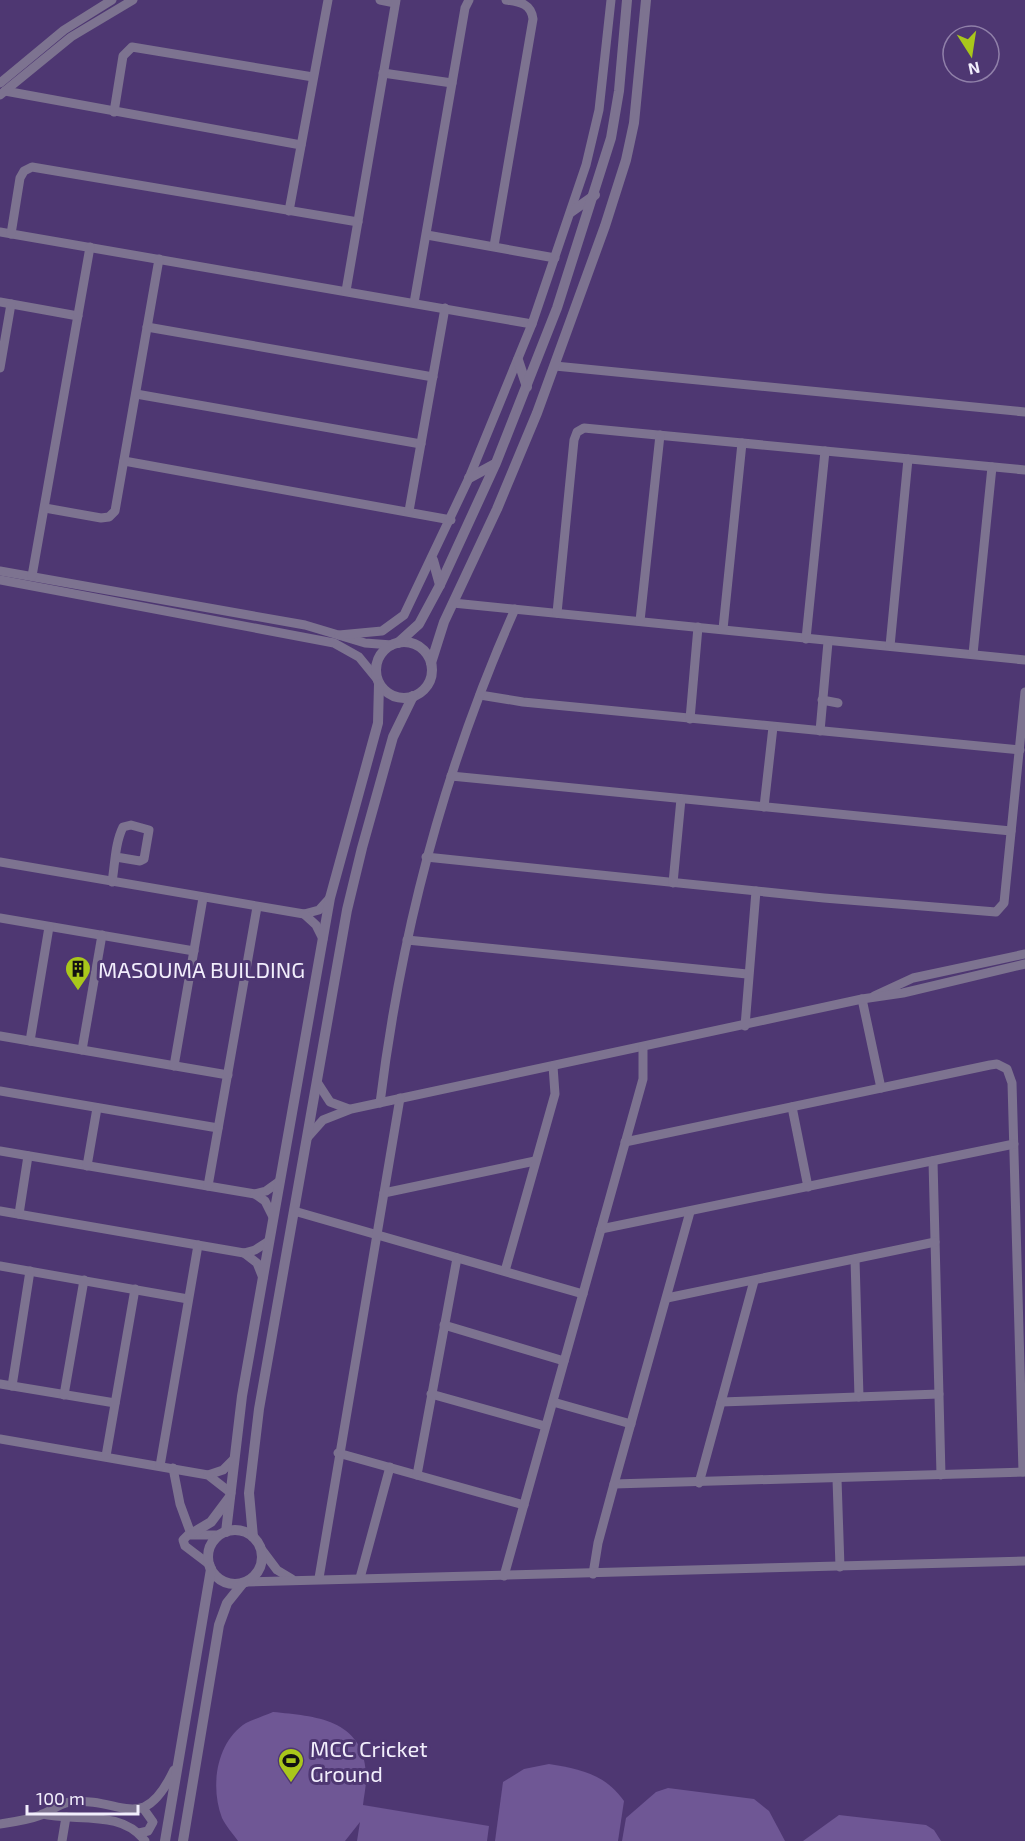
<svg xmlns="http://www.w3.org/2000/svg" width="1025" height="1841" font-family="'Exo 2',sans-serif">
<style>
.garden{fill:#6f5795}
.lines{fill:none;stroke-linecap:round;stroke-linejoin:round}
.minor{stroke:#7d7390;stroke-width:9}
.tertiary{stroke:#7d7390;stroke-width:10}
.labels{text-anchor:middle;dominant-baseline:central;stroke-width:6;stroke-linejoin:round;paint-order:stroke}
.poi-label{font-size:22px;fill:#f2eefc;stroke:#4e3772;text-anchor:start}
</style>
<rect width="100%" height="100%" fill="#4e3772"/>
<g class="garden">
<path d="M273,1712C315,1716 363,1719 366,1773C367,1783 364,1795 363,1805L489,1826L487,1841H357L360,1822L345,1841H238C233,1834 226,1826 222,1818C210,1787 216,1742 246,1723C254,1719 264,1716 273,1712Z"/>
<path d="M549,1764C580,1769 605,1774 624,1801L618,1841H495L503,1782L524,1769Z"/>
<polygon points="668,1788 754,1799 769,1811 785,1841 622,1841 626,1818 656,1792"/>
<polygon points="839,1815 926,1825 934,1830 941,1841 803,1841"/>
</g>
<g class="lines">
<g class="minor">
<polyline points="380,0 395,3"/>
<polyline points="383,73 452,83"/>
<polyline points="0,83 64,30 112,0"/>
<polyline points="5,91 301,145"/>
<polyline points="0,95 71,37 133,0"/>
<polyline points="114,112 123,56 132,47 313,77"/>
<polyline points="289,211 328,0"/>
<polyline points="0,232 532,324"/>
<polyline points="11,234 20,178 24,171 32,167 358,222"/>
<polyline points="427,235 555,258"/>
<path d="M494,246L533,19C531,3 519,2 506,0"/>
<polyline points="346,291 396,0"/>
<polyline points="0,302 78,316"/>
<polyline points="414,303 465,8 469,0"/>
<polyline points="147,327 433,377"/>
<polyline points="555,366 1025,412"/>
<polyline points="0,368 11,304"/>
<polyline points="136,394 421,444"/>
<polyline points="124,461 451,520"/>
<polyline points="45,508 101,518 109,517 115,511 159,259"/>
<polyline points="409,511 445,308"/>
<polyline points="0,571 305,625 365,643 392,645"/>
<polyline points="32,576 90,247"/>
<polyline points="0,580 334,643 359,657 377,679"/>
<polyline points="453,603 1025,660"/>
<polyline points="557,613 574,440 577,432 584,428 1025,470"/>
<polyline points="640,621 660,435"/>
<polyline points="723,629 742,443"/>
<polyline points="339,635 382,631 404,615 469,478 532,324 586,165 599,110 611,0"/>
<polyline points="806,639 825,451"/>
<polyline points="890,646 908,459"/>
<polyline points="973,654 992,467"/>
<polyline points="480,695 523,702 1020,750"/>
<polyline points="822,700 838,703"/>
<polyline points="690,719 698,627"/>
<polyline points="820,731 828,642"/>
<polyline points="451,776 1011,831"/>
<polyline points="764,807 773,727"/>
<polyline points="426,857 824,898 996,912 1004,903 1025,692"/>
<polyline points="0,862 304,914 319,910 329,899"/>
<path d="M112,882C115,864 115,843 123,827L131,825L149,830L144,859L140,861L116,857"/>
<polyline points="673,883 681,799"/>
<polyline points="304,914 316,925 323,939"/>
<polyline points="0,918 194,951"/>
<polyline points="407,940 747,974"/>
<polyline points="874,996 913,978 1025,954"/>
<polyline points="862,999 881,1088"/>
<polyline points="745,1026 756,891"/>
<polyline points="0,1036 228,1075"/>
<polyline points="30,1041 49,927"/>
<polyline points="82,1050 102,935"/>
<polyline points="174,1066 203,898"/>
<polyline points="317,1082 330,1102 349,1109"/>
<polyline points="0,1091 218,1128"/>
<path d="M380,1103C401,932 445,766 515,609"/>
<polyline points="792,1107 808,1187"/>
<polyline points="307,1138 323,1120 351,1109 862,999 903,993 1025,964"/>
<polyline points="625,1142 990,1065 997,1064 1007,1069 1012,1083 1023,1472"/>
<polyline points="0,1151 255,1194 265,1201 273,1217"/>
<polyline points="933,1161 941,1475"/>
<polyline points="87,1166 97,1108"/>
<polyline points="208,1186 257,907"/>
<polyline points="384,1193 535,1161"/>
<polyline points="255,1194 266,1191 280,1181"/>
<polyline points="0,1211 244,1253 255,1250 269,1241"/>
<polyline points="294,1211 583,1294"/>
<polyline points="19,1214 28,1156"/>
<polyline points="601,1229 1014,1144"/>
<polyline points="244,1253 257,1263 263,1278"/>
<polyline points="855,1259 859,1397"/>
<polyline points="0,1266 188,1299"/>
<polyline points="505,1271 555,1094 553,1066"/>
<polyline points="667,1298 935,1242"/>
<polyline points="444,1325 564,1361"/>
<polyline points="0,1384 115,1403"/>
<polyline points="12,1386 30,1271"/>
<polyline points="431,1394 545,1426"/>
<polyline points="64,1395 84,1280"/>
<polyline points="553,1402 631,1424"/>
<polyline points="721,1402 939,1394"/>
<polyline points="0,1439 208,1475 231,1493"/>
<polyline points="338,1453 524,1505"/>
<polyline points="106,1456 135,1289"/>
<polyline points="160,1466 198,1245"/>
<polyline points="173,1468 180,1504 191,1534"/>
<polyline points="208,1475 223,1470 234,1459"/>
<polyline points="417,1475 457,1258"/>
<polyline points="837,1479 840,1567"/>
<polyline points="699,1483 754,1281"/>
<polyline points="614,1484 1025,1472"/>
<polyline points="262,1550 277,1570 292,1579"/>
<polyline points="210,1565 185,1546 183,1540 188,1535 219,1535"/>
<polyline points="593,1574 598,1543 614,1484 690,1212"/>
<polyline points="504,1576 643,1079 643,1047"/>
<polyline points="319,1578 400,1098"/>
<polyline points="360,1578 390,1467"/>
<polyline points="246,1582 1025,1561"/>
<path d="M42,1814C75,1822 122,1809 145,1841"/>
<path d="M0,1824C13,1822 28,1820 41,1815C51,1811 58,1804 70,1802C122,1796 142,1837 174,1770"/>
<polyline points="139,1833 148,1831 153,1822 143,1808"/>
<polyline points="62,1841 66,1817"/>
</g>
<g class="tertiary">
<polyline points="571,212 595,195"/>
<polyline points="518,360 527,387"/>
<polyline points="469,478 495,464"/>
<polyline points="433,560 440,585"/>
<circle cx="404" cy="670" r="28"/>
<polyline points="398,643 419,624 440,585 496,463 557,308 611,138 619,91 627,0"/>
<polyline points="431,663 444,622 497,509 537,413 605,226 626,160 634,123 646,0"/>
<circle cx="235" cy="1557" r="27"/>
<polyline points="226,1532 242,1396 330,898 378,723 379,684"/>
<polyline points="191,1534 211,1522 229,1498"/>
<polyline points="253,1537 249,1493 259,1409 347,910 362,848 393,737 413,696"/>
<polyline points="165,1841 211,1569"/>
<polyline points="183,1841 219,1625 227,1603 243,1583"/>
</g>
</g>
<defs>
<symbol id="building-pin" viewBox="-11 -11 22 30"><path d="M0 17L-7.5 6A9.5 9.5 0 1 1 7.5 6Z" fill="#a9c71b" stroke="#4e3772"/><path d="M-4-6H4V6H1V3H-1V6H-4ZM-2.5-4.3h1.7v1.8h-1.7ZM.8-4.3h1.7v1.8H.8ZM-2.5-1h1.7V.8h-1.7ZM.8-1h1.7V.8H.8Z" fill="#111"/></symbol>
<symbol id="stadium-pin" viewBox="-11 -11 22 30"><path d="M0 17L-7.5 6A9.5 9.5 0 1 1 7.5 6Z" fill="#a9c71b" stroke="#4e3772"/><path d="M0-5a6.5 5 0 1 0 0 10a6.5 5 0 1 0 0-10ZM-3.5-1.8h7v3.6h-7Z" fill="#111"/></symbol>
</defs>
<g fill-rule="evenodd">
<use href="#building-pin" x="63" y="954" width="30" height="40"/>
<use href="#stadium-pin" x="276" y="1746" width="30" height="40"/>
</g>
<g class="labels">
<g class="poi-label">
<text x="98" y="969">MASOUMA BUILDING</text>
<text x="310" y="1748">MCC Cricket<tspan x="310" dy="25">Ground</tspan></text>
</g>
</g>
<g transform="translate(971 54) rotate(168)"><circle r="28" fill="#4e3772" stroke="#9080a9" stroke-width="1.5"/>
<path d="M0-4.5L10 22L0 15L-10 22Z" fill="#a9c71b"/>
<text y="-9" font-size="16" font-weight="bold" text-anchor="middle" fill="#f2eefc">N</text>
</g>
<path d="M27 1805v9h111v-9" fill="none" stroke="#f2eefc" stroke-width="3"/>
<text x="36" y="1805" font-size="18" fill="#f2eefc" stroke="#4e3772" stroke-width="4.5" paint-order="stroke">100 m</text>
</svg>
